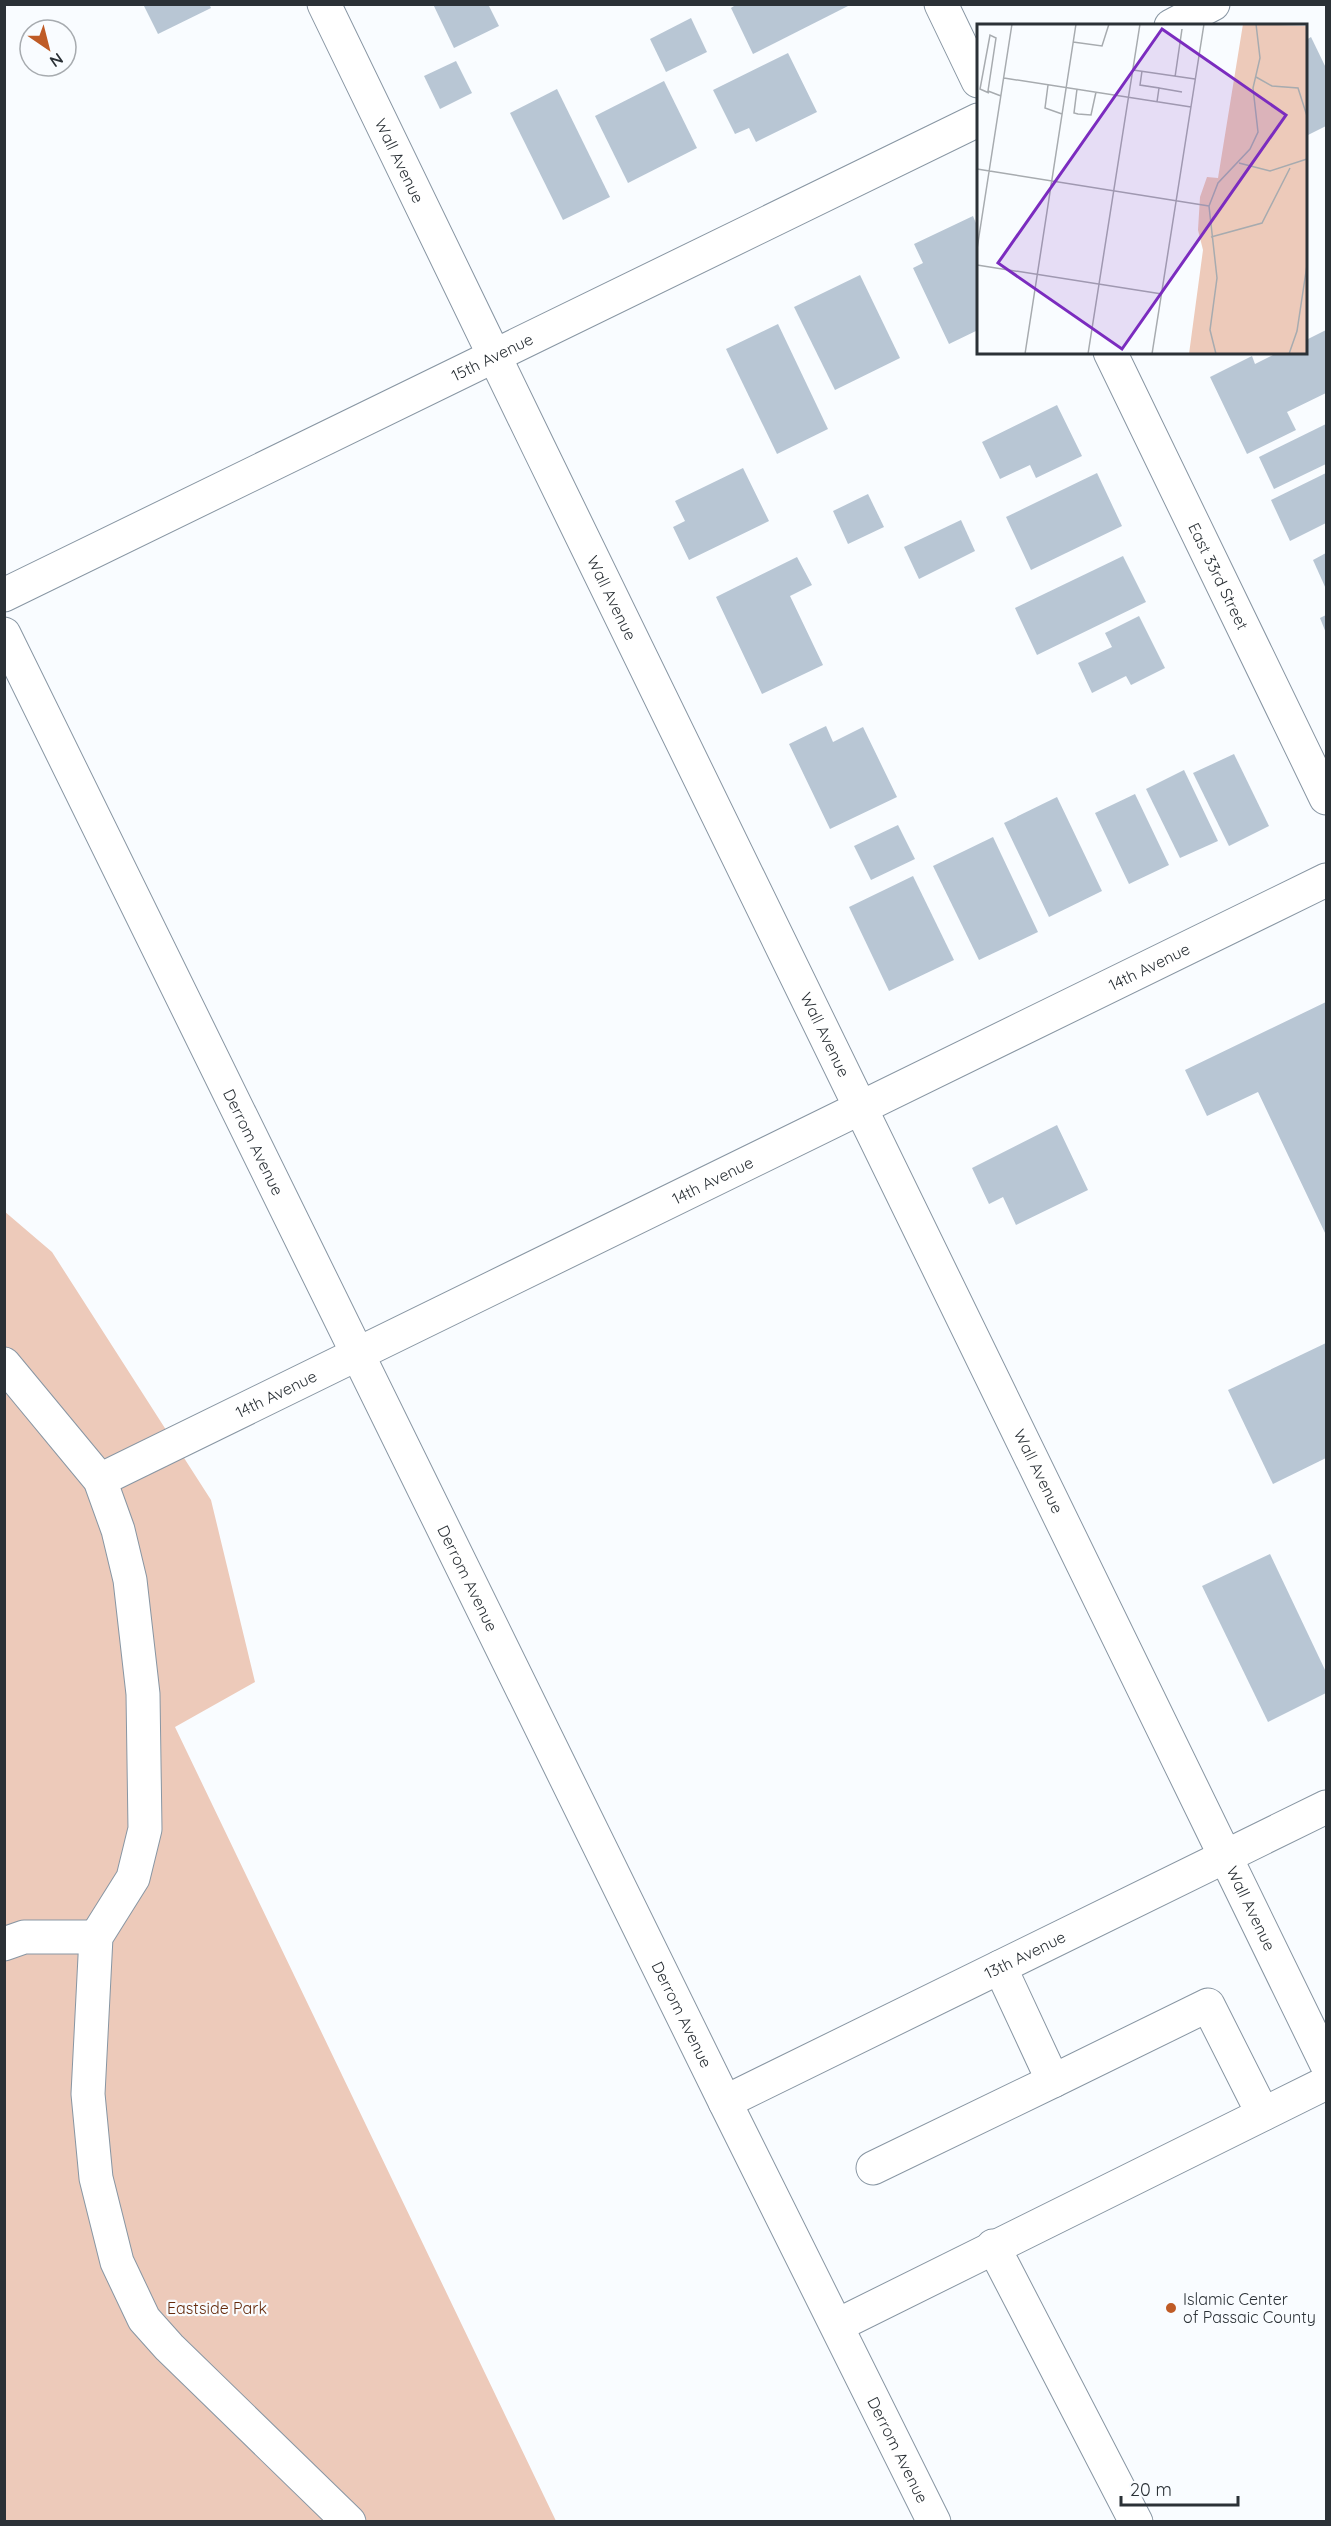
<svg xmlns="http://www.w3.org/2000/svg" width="1331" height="2526" font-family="Quicksand,sans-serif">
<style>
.green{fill:#edcaba}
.building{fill:#b8c6d4}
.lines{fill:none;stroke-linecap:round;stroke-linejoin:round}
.minor-casing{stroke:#8896a3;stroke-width:35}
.major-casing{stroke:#8896a3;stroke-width:35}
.minor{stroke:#fff;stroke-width:33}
.major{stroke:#fff;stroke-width:33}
.poi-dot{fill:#bf5b26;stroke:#f9fcff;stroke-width:2}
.labels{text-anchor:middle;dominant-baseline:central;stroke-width:4.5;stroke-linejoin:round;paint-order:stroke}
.street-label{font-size:16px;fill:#2b3136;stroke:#f9fcff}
.poi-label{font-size:16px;fill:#2b3136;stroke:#f9fcff;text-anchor:start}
.park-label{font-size:16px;fill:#662b0c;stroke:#f9fcff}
.inset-road{fill:none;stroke:#a7abaf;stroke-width:1.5}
.view{fill:#7b2cbf;fill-opacity:0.15;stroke:#7b2cbf;stroke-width:3}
.inset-edge{fill:none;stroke:#2b3136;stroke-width:3}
</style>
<rect width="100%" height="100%" fill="#f9fcff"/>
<polygon class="green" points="4,1211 52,1252 211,1500 255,1682 175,1727 556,2521 5,2521"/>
<g class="building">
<polygon points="143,4 209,4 211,8 158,34"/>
<polygon points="433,4 488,4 499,26 454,48"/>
<polygon points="737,4 852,4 753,54 731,8"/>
<polygon points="691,18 707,52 666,72 650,39"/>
<polygon points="1311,37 1326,68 1326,126 1308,135 1306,131 1306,40"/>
<polygon points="788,53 817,112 756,142 749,128 735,134 713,90"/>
<polygon points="456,61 472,93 440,109 424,76"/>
<polygon points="664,81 697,148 628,183 595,116"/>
<polygon points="557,89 610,197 563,220 510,113"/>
<polygon points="973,216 978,228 978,330 949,344 913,268 923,263 914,244"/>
<polygon points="860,275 900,358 835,390 794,307"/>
<polygon points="778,324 828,429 777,454 726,349"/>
<polygon points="1326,330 1326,393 1287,412 1296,430 1247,454 1210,377 1252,356 1255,364 1279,352 1306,352 1306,340"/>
<polygon points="1057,405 1082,456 1036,478 1030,465 1000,479 982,442"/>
<polygon points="1326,424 1326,464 1274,489 1259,457"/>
<polygon points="743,468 769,521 689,560 673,527 685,521 675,501"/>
<polygon points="1097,473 1122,526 1031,570 1006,517"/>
<polygon points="1326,473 1326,523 1290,541 1271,500"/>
<polygon points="868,494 884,527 848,544 833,511"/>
<polygon points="961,520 975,551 919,579 904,547"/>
<polygon points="1326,553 1326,589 1313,560"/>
<polygon points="1123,556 1146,602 1037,655 1015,608"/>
<polygon points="797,557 812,585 790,596 823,665 762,694 716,597"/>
<polygon points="1326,615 1326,633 1320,618"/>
<polygon points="1139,616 1165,668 1131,685 1126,676 1092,693 1078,663 1112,647 1105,633"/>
<polygon points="826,726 833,742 863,727 897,797 830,829 789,744"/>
<polygon points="1234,754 1269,826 1229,846 1193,773"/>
<polygon points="1184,770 1218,841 1180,858 1146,789"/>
<polygon points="1135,794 1169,865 1129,884 1095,813"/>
<polygon points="1057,797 1102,891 1049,917 1004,823"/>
<polygon points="898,825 915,859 871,880 854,846"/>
<polygon points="993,837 1038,932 979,960 933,866"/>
<polygon points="913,876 954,960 889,991 849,907"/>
<polygon points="1326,1002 1326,1235 1258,1092 1207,1116 1185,1070"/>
<polygon points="1057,1125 1088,1190 1016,1225 1003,1197 989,1204 972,1168"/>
<polygon points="1326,1343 1326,1458 1273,1484 1228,1390"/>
<polygon points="1270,1554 1326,1672 1326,1693 1268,1722 1202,1586"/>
</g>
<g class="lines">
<defs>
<g id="minor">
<path id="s1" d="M324,4C655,692 995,1376 1326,2063"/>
<polyline points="1171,26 1213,4"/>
<path id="s2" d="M4,595L978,120"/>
<path id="s3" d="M4,634L725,2102L934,2522"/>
<polyline points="4,1364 100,1480 118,1530 130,1580 143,1694 145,1829 133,1878 96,1937 88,2094 96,2178 117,2262 144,2319 169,2347 349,2522"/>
<path id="s4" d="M100,1480L1326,880"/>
<polyline points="4,1944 24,1937 96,1937"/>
<polyline points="1000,1967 1053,2081 1208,2005 1263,2114"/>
<path id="s5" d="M725,2102L1326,1807"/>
<polyline points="873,2168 1053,2081"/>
<polyline points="993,2246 1136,2522"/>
<polyline points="838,2325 1326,2083"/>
</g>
<g id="major">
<polyline points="941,4 978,81"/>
<path id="s6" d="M1110,352L1326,798"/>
</g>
</defs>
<use href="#minor" class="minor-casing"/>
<use href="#major" class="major-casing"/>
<use href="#minor" class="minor"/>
<use href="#major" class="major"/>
</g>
<circle class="poi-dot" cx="1171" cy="2308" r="6"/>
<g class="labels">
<g class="street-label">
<text stroke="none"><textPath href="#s1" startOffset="174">Wall Avenue</textPath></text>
<text stroke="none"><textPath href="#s2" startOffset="543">15th Avenue</textPath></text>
<text stroke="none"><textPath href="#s6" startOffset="249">East 33rd Street</textPath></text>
<text stroke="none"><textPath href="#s1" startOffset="660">Wall Avenue</textPath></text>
<text stroke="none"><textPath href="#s4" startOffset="1168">14th Avenue</textPath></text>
<text stroke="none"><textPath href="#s1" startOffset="1146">Wall Avenue</textPath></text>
<text stroke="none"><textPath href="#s3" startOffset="566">Derrom Avenue</textPath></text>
<text stroke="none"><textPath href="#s4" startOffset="682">14th Avenue</textPath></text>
<text stroke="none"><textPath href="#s4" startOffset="196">14th Avenue</textPath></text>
<text stroke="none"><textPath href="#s1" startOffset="1632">Wall Avenue</textPath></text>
<text stroke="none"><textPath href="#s3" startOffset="1052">Derrom Avenue</textPath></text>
<text stroke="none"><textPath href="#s1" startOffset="2118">Wall Avenue</textPath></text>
<text stroke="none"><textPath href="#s5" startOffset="334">13th Avenue</textPath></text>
<text stroke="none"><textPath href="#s3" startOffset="1538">Derrom Avenue</textPath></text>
<text stroke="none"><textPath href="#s3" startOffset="2024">Derrom Avenue</textPath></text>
</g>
<g class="poi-label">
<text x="1183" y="2299">Islamic Center<tspan x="1183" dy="18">of Passaic County</tspan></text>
</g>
<g class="park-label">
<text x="217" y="2308">Eastside Park</text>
</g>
</g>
<g transform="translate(977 24)">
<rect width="330" height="330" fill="#f9fcff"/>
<path d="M266,0L330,2V330H212L226,226L221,206L223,173L230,153L241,154Z" fill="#edcaba"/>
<path class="inset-road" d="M96,18L125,22L132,0M156,46L218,55M165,47L163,61L182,64L180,78M198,53L205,5M279,53L295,62L321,64L330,92M27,54L214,83M71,61L68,84L85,90M182,64L205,68M100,65L97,89L101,90L114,91L119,68M12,69L3,65L13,11L19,14L11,67L24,72M262,139L293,147L330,135M0,145L232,182M234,213L285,199L313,144M0,225L35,0M0,241L185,270M48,330L99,0M111,330L163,0M175,330L227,0M239,330L233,306L240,254L232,182L241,159L273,125L281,108L276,64L283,34L279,0M312,330L320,307L330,241"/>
<path class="view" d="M185,5L309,91L145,325L21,239Z"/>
<rect width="330" height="330" class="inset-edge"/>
</g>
<rect width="1331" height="2526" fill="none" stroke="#2b3136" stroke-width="12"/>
<g transform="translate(48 48) rotate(145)"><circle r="28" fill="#f9fcff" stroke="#a7abaf" stroke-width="1.5"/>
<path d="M0-4.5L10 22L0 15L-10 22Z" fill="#bf5b26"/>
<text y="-9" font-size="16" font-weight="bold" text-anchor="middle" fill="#2b3136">N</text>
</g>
<path d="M1121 2496v9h117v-9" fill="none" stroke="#2b3136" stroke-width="3"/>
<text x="1130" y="2496" font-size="18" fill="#2b3136" stroke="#f9fcff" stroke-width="4.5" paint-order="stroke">20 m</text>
</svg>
